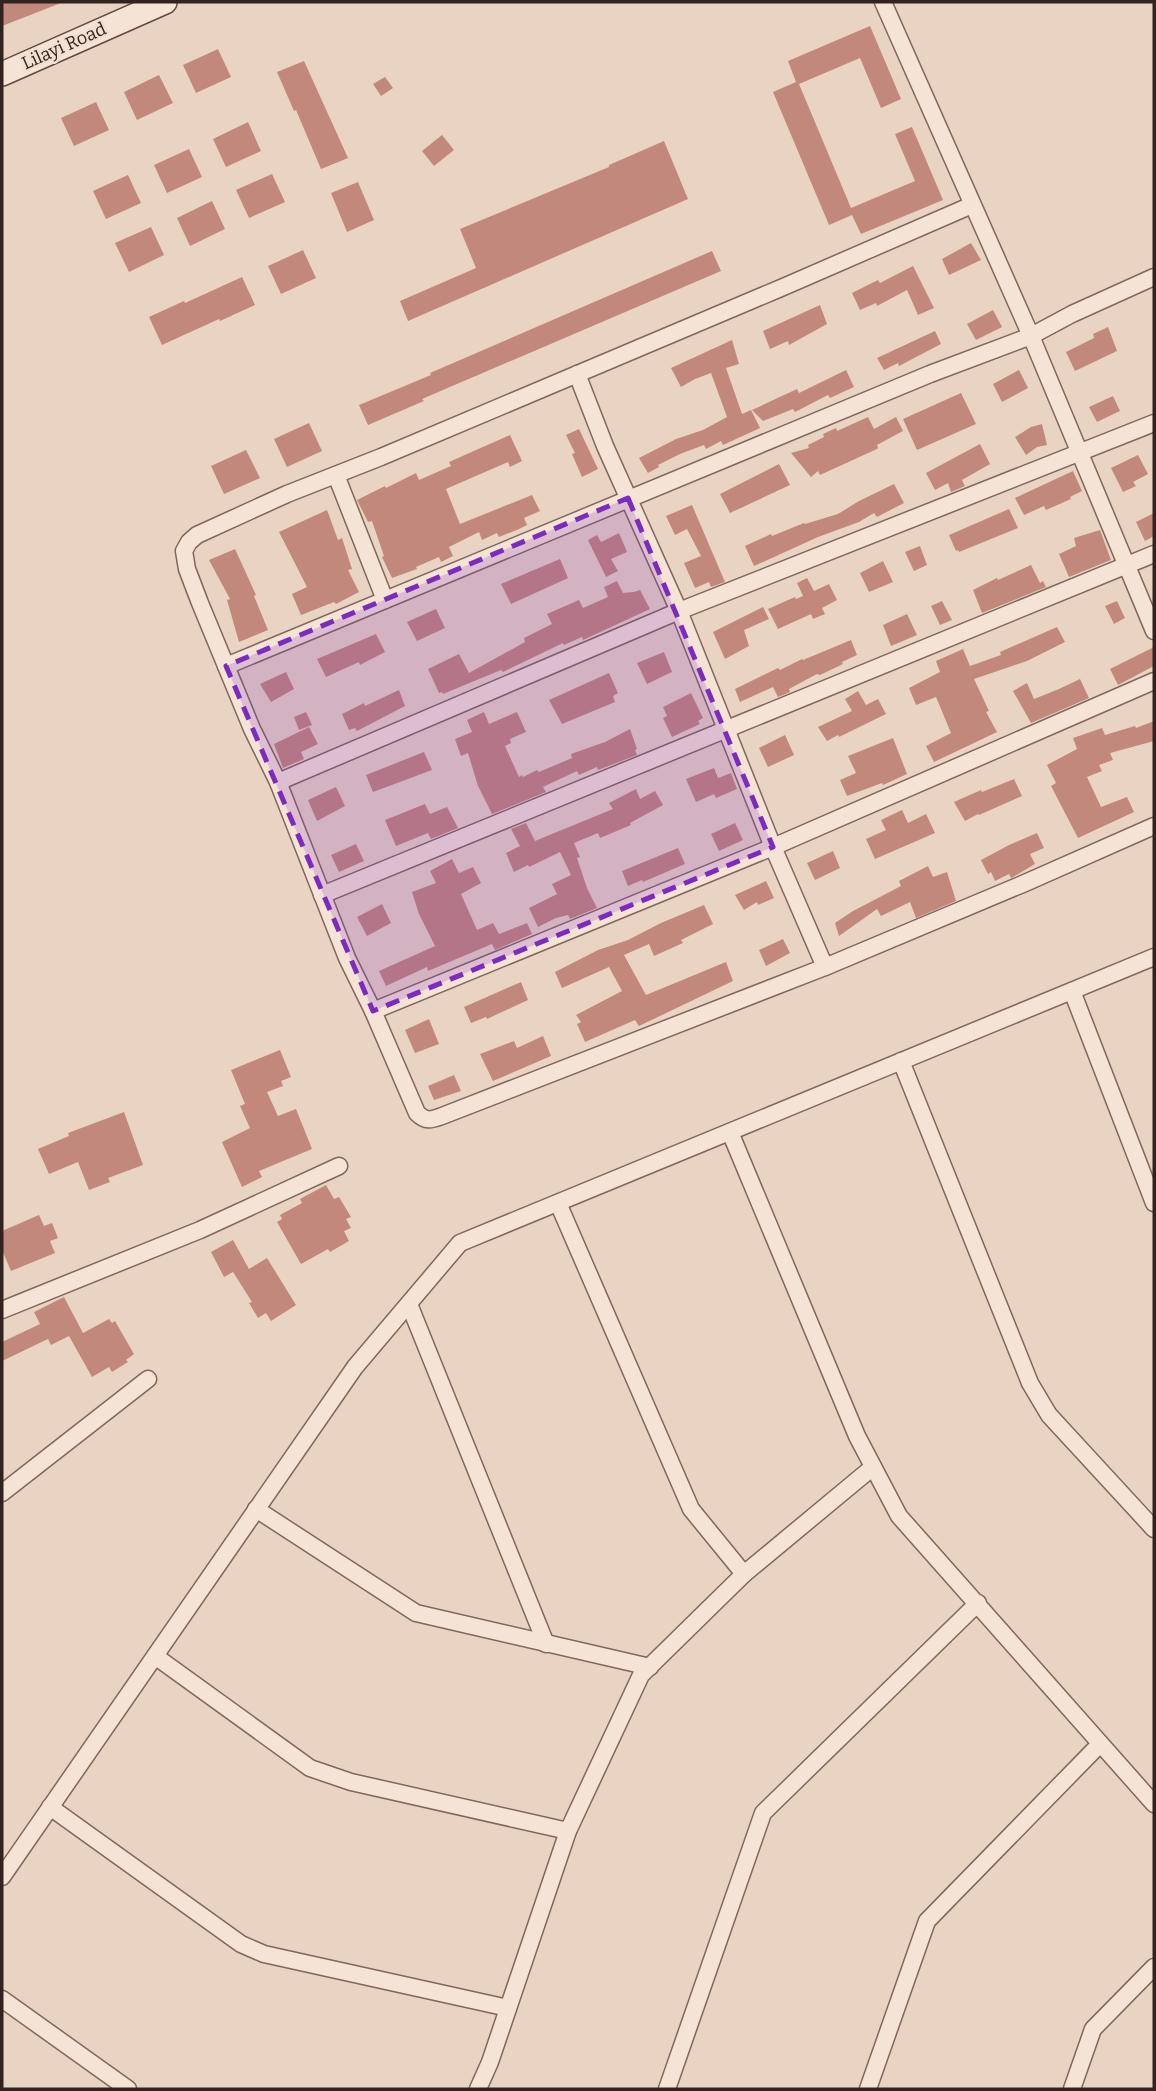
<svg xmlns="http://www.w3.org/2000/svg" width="1156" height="2091" font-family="Bitter,serif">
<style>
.building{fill:#c3887c}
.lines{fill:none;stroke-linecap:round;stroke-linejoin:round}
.street-casing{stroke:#81665c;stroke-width:19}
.secondary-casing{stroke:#63483f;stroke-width:26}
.street{stroke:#f5e3d5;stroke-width:16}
.secondary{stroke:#f5e3d5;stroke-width:23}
.marked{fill:#7b2cbf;fill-opacity:0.2;stroke:#7b2cbf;stroke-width:5;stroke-dasharray:14 9;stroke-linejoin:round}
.labels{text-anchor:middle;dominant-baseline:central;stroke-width:5;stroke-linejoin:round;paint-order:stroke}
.street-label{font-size:18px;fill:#33231e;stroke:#f1e0d2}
</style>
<rect width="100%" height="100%" fill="#e9d4c3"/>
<g class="building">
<polygon points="2,2 60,2 61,3 2,26"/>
<polygon points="870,26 901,99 881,108 860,58 799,84 851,208 915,181 895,134 912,127 943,200 861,234 852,215 829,225 773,92 796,82 788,61"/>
<polygon points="218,49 231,77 196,93 183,65"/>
<polygon points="304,61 348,158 321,169 296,110 294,111 277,72"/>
<polygon points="159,75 173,103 137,120 124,92"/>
<polygon points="385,77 393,88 381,96 373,84"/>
<polygon points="96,102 109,130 74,146 61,118"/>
<polygon points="248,122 261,151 226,167 213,139"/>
<polygon points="442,135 454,150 434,166 422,151"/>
<polygon points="664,141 688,199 408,321 400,301 476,268 460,229 609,167 609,165"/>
<polygon points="189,149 202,177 167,193 154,165"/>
<polygon points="272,174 285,202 249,218 236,190"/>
<polygon points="128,175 141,203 106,219 93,191"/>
<polygon points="358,182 374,220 347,232 331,193"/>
<polygon points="212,201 225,229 190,246 177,218"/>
<polygon points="151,227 164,255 129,272 115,243"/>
<polygon points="971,243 981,260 949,275 942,259"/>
<polygon points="303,250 316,278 281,294 268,266"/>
<polygon points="712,251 721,271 422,399 424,401 368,425 359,405 431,375 430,373"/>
<polygon points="913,266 934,308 918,315 907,290 877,306 876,303 860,310 852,293 878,280 880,283"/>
<polygon points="242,277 255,305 220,321 219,319 162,345 149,317 184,301 185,303"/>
<polygon points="820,305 827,324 789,345 788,341 770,349 763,331"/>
<polygon points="993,310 1002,327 976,340 967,324"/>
<polygon points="1108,327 1117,351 1075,371 1066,352 1094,338 1093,334"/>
<polygon points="935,331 941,344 899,366 898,363 884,370 877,358"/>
<polygon points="732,340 739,364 726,368 742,414 751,410 760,428 723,445 721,441 706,449 704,445 680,454 658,465 659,467 648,473 639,458 676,439 703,430 727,417 711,373 695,379 681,387 671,368"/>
<polygon points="846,370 854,387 830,398 828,395 795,412 793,409 763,421 752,410 797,389 799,393"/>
<polygon points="1019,370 1028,388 1002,402 993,384"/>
<polygon points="961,393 976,424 917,450 903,419"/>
<polygon points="1113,396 1120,411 1097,422 1089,407"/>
<polygon points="868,417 874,429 896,417 903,431 877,445 878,448 877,449 820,475 818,471 811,477 791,453 809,448 808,445 824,437 823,434 836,428 837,431"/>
<polygon points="309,423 322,451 287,467 274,439"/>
<polygon points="1042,424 1047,445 1037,447 1026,455 1015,437 1031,427"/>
<polygon points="579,429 598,469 582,477 572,454 575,453 566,435"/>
<polygon points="510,435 522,461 510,467 508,462 446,489 460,524 532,495 540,511 524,518 527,525 519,529 499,537 497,533 482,540 479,532 449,547 453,556 441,562 439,557 416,567 417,569 392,578 382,557 384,556 372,521 368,522 357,500 385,486 386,488 416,473 419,480 451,466 449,462"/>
<polygon points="980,444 990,464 962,480 965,486 951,492 948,483 935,490 926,473"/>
<polygon points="246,450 260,478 224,494 211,466"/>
<polygon points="1138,455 1148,474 1133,482 1136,486 1123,492 1111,468"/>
<polygon points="779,464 790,485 730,513 720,494"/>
<polygon points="1073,471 1082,491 1070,497 1071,499 1046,510 1044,506 1024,515 1015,498"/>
<polygon points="894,484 904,503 877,517 874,513 859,522 818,537 754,566 745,546 771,534 772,536 804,523 805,524 838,514 859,501"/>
<polygon points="692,505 725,582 711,587 709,582 695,588 684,563 701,556 687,529 675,535 666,516"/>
<polygon points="1009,509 1018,528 959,552 958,550 956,551 949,535"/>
<polygon points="327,510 338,540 342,538 352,569 348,570 359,592 336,604 334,602 301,615 292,594 307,587 279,532"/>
<polygon points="1154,513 1154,536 1145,541 1136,522"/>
<polygon points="1100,530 1111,560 1069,577 1059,554 1076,546 1074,538"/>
<polygon points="619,533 627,552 611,559 618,571 606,577 588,540 597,535 601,542"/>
<polygon points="920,546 927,565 914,571 905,552"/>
<polygon points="235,549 256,595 254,596 268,630 239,642 227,600 230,599 209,560"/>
<polygon points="560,559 568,578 511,604 501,584"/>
<polygon points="883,561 893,582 869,592 860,573"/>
<polygon points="1031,565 1040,583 1043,581 1046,587 982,613 973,590 997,578 998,580"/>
<polygon points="807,578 814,591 829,584 837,600 822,608 825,614 813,619 811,614 778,629 768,609 795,597 796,599 803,596 797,583"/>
<polygon points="617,581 623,593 634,592 640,590 650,609 583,640 582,637 564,645 563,643 503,672 501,670 443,694 442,692 439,693 428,669 459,654 469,673 525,642 524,638 552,624 547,614 579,600 583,608 608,597 604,587"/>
<polygon points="942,601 952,620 940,625 931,606"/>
<polygon points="1117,601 1125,618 1114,624 1105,606"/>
<polygon points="763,607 769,619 744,630 749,646 725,659 713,632"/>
<polygon points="436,609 445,628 417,641 407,622"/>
<polygon points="907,614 917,635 891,646 883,625"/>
<polygon points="1057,627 1065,642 1027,661 974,679 989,711 986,712 997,732 934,762 926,746 951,733 936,697 916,705 909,688 940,672 936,661 963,649 970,666 1001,655 1000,652"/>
<polygon points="376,634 385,652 360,665 359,662 326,677 317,659"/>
<polygon points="851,640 857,655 842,662 843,664 820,675 817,674 789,689 790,692 778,697 773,687 740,702 735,689 778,668 780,670 802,659 803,660"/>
<polygon points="1154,647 1154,666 1118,685 1110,669"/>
<polygon points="664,652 672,672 647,684 637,663"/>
<polygon points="286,672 294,689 271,702 260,684"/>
<polygon points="609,673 618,693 613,696 615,702 562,724 549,700"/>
<polygon points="1080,679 1089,698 1031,723 1013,691 1027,683 1034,699 1059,689"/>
<polygon points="399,690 405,706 357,731 355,728 349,730 342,714 364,703 365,706"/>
<polygon points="858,691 866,705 878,699 886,714 839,737 838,735 827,741 818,727 852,711 845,699"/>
<polygon points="691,693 703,718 698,721 700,724 672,737 663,718 667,716 663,707"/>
<polygon points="306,712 312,725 299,730 294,717"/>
<polygon points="484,712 489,724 517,712 526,732 510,739 511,743 505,746 519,777 522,775 523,777 537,770 539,772 572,758 571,754 605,742 630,729 637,749 635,750 637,755 598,770 597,767 579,775 577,771 543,787 546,792 492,814 478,786 468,753 461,756 455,739 472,732 467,720"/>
<polygon points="1154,721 1154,741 1110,753 1113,760 1099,765 1102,771 1087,777 1101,807 1127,797 1134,812 1078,838 1051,786 1056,783 1047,765 1077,749 1073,738 1102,728 1105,735 1135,726 1136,728"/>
<polygon points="309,727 318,744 301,752 304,759 283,768 274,744"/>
<polygon points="785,735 794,755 768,767 759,748"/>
<polygon points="893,738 907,774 883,785 882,783 847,796 840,780 856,773 848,756"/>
<polygon points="424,752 432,770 373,792 366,775"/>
<polygon points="714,768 718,778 731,773 737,789 716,798 714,794 696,802 686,779"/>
<polygon points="1014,779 1022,796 979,815 978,814 965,821 954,802 981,790 982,792"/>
<polygon points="336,787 345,806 317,821 308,800"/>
<polygon points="636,789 640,799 655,791 663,805 630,823 631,825 600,838 598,833 574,843 580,857 577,858 587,888 597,908 570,919 568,915 556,918 538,927 529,908 557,894 552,884 571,875 560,852 529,867 528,865 514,872 506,853 520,846 511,829 526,823 535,841 613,809 609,803"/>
<polygon points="425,804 430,814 447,807 458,828 431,839 428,833 396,846 385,820"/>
<polygon points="902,810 908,823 926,814 935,833 875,859 866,839 886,830 881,820"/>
<polygon points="735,823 743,840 719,851 711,834"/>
<polygon points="1037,833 1044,848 1030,854 1035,864 1013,877 1011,878 1009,874 995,881 991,872 988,874 981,860 1009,845"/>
<polygon points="356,844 364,861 339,872 331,855"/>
<polygon points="678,848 685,864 643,882 642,880 628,886 622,871"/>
<polygon points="833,851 840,868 815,880 807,863"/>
<polygon points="452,859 459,873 473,867 481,883 461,894 477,930 493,923 499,934 527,923 532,934 495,950 492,944 428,971 427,967 386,986 379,971 435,946 419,914 412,892 436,883 430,871"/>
<polygon points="928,866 933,877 947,872 956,901 916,918 910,902 881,916 877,909 839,936 835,923 853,911 901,886 899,881"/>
<polygon points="766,881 774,898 758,905 757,902 744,910 735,895"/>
<polygon points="382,904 391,923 367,936 357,917"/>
<polygon points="704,905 713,924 681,940 683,943 654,956 649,944 624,955 646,995 726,962 733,981 639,1026 635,1020 585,1042 577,1024 581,1022 576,1015 622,991 609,967 562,988 555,972 598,950 628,940 661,923"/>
<polygon points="783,939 790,953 766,966 759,950"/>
<polygon points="521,982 528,1000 487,1019 486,1017 471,1023 464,1007"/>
<polygon points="429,1019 439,1044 415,1053 405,1030"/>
<polygon points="543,1036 551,1056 493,1081 480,1054 514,1041 517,1048"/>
<polygon points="280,1050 291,1077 281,1081 283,1086 267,1092 278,1116 296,1109 312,1149 259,1171 262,1177 242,1187 222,1142 250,1128 240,1106 245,1104 231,1070"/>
<polygon points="454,1075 461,1091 434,1100 428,1086"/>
<polygon points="124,1112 143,1165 108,1178 110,1182 89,1190 78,1162 49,1174 38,1149 69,1136 68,1133"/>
<polygon points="326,1185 334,1199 339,1197 351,1217 346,1219 351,1228 344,1231 349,1241 330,1252 328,1249 301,1264 277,1222 282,1219 280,1215 302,1203 300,1199"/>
<polygon points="39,1215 44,1226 52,1223 58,1238 50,1241 55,1253 11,1271 2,1250 2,1231"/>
<polygon points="233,1240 249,1269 267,1258 296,1305 271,1321 266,1313 258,1318 249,1303 252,1302 233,1272 224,1277 211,1252"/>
<polygon points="64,1297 83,1333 109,1319 112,1323 115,1321 134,1354 126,1360 128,1362 112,1372 109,1367 92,1377 69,1336 51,1345 48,1339 2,1361 2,1342 40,1324 34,1312"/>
</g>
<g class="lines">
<defs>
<g id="street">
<polyline points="883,2 1031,336 1154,631"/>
<path d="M972,205L781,288L381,457L287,494L197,535L189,542L184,551L187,569L200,603L252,729L278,782L347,958L373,1011L417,1113C426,1122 431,1120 442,1116L825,967L1025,883L1154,826"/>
<polyline points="577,374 605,446 679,611 773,847 825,967"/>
<polyline points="336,475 385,600"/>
<polyline points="226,666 930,374 1031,336 1072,314 1154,277"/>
<polyline points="278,782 679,611 1154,423"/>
<polyline points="322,895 1154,554"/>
<polyline points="1072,991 1154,1203"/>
<polyline points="373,1011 773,847 1154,681"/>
<polyline points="901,1061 1030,1383 1049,1415 1154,1529"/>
<polyline points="730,1132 857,1436 899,1516 1154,1804"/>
<polyline points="558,1203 691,1509 744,1574"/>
<polyline points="409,1304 546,1644"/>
<polyline points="2,1310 200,1230 339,1166"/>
<polyline points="2,1493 148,1379"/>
<polyline points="256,1509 416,1613 650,1667"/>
<polyline points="155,1656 310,1768 351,1782 568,1831"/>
<polyline points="50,1807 241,1944 264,1954 508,2008"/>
<polyline points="2,1877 355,1367 460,1243 1154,957"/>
<polyline points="2,1999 128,2089"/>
<polyline points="478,2089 490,2062 568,1831 641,1675 744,1574 873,1467"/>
<polyline points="667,2089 763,1813 978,1603"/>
<polyline points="868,2089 927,1921 1100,1744"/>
<polyline points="1072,2089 1093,2029 1154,1967"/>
</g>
<polyline id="secondary" points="2,74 165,2"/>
</defs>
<use href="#street" class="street-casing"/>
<use href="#secondary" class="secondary-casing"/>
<use href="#street" class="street"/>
<use href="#secondary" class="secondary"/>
</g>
<path class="marked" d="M628,498L773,847L373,1011L226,666Z"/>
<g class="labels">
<g class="street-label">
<text transform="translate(64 46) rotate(-24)">Lilayi Road</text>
</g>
</g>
<rect width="1156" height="2091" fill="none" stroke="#33231e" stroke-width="7"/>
</svg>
